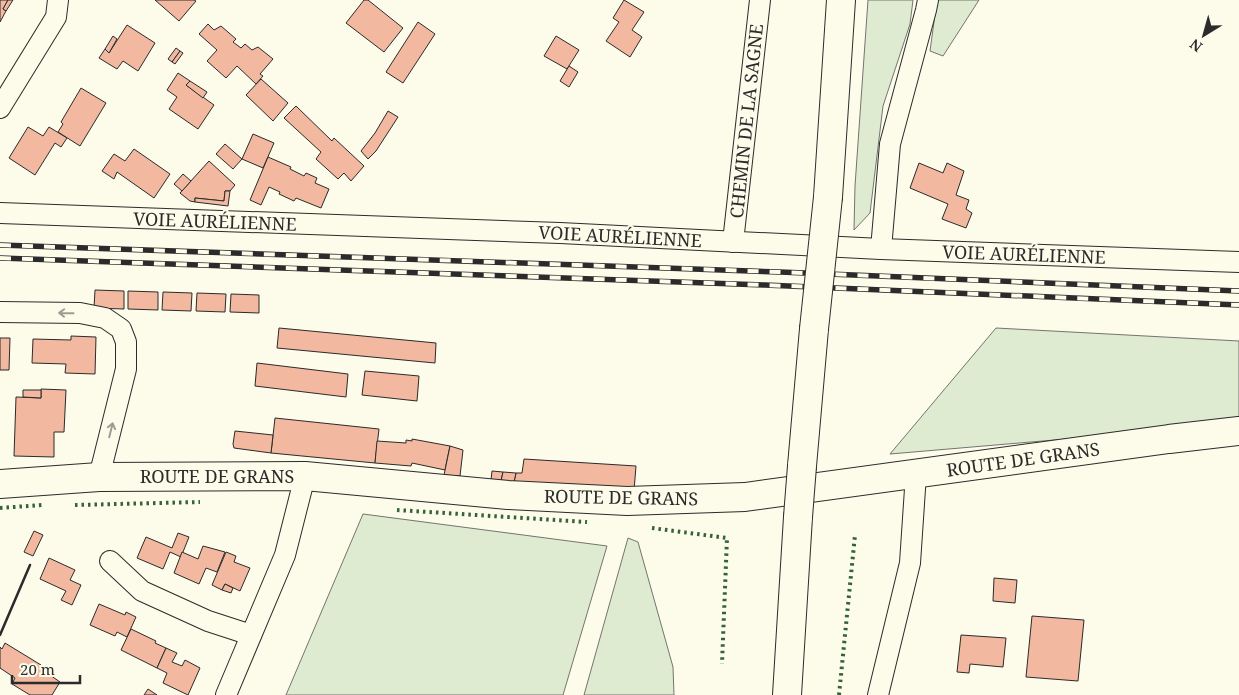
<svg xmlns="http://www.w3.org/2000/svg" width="1239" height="695" font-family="'Noto Serif',serif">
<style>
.green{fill:#deebd1;stroke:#74746e}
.building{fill:#f2b8a0;stroke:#2b2b2b}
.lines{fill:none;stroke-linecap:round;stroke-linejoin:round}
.street-casing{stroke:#2b2b2b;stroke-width:22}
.secondary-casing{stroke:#2b2b2b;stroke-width:30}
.primary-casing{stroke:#2b2b2b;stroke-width:30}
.street{stroke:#fdfbea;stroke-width:20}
.secondary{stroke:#fdfbea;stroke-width:28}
.primary{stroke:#fdfbea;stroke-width:28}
.rail-casing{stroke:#2b2b2b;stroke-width:5.5}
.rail{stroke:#fdfbea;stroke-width:4;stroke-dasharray:11;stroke-linecap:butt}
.primary-bridge-casing{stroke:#2b2b2b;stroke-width:30;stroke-linecap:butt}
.primary-bridge{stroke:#fdfbea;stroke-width:28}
.hedge{stroke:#34623c;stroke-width:4;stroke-dasharray:2.5 4;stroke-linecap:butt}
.wall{stroke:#2b2b2b;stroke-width:2.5}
.oneway{stroke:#9e9d94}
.labels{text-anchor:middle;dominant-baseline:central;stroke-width:4;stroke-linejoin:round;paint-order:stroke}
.street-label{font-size:18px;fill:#2b2b2b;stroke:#fdfbea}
</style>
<rect width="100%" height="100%" fill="#fdfbea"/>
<g class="green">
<polygon points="868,0 913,0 910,24 883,106 870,213 854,230 855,186"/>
<polygon points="937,0 979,0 943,56 930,51"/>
<polygon points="996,328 1239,341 1239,418 1066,439 890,454"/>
<polygon points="363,514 607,546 563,695 286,695"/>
<polygon points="628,538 638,542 673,667 674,695 584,695"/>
</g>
<g class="building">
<polygon points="0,0 8,0 3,9 6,11 0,22"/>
<polygon points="8,0 13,0 6,11 3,9"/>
<polygon points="155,0 194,0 196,1 179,21"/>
<polygon points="364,0 368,0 403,28 384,52 346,23"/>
<polygon points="624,0 644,12 632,30 642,37 630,57 606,41 619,22 613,18"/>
<polygon points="418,22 435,34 403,83 386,72"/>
<polygon points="208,24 214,30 221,26 236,39 233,42 241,48 245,44 252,50 258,47 273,59 260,74 263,76 256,84 237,66 226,78 207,61 217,50 199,34"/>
<polygon points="127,25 155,43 138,71 123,61 117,69 99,58 105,49 109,53"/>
<polygon points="113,36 117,39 109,53 105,49"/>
<polygon points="556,36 579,50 567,69 544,56"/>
<polygon points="176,48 180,51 172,62 168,59"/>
<polygon points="180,51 183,53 175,64 172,62"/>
<polygon points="569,66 578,72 569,87 560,81"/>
<polygon points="178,73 190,81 186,85 214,105 198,129 169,109 177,97 167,90"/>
<polygon points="261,79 288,103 273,121 246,95"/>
<polygon points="190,81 207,92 203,98 186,85"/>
<polygon points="81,88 106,103 80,146 58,132 63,124 61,122"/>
<polygon points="296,106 332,141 334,138 364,166 351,181 344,173 338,179 316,159 321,152 284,118"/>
<polygon points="388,111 398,117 376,151 368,159 361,151 375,133"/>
<polygon points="28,127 43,136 49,127 67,138 61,147 55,143 35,175 9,158"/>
<polygon points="253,134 274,143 263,168 242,159"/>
<polygon points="225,144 242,159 233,169 216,154"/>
<polygon points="134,149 170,174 154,198 117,172 114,179 102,171 114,154 125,161"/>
<polygon points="268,157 291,167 290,169 304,176 306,173 317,178 315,183 329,189 321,208 296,198 294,201 279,194 280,192 269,187 261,205 250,200"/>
<polygon points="209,161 235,185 230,191 225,191 224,201 195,198 195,202 190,201 180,193"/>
<polygon points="919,163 943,173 947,163 964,171 956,195 969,200 966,209 972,213 966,228 942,219 948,204 910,188"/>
<polygon points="183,174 191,181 182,191 174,184"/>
<polygon points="225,191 230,191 228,206 195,202 195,198 224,201"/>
<polygon points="95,290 124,291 124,309 94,308"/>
<polygon points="128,291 158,292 158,310 128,309"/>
<polygon points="163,292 192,293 191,311 162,310"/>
<polygon points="197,293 226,294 225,312 196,311"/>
<polygon points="231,294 259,295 259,313 230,312"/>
<polygon points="279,328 436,343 435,363 277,348"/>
<polygon points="71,336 96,337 95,374 65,373 66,364 32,363 33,339 71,340"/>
<polygon points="0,338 10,338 9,370 0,370"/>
<polygon points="257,363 348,374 346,397 255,386"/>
<polygon points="365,371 419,376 417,401 362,395"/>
<polygon points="41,389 66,390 64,432 54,432 54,457 14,456 16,397 41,398"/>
<polygon points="23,390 41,390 41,398 23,397"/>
<polygon points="275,418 379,429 375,463 271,453"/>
<polygon points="235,431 273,435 271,453 234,448 233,444"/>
<polygon points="412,439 450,446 445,470 412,463 411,466 375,463 377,441 406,443 406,440 412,441"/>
<polygon points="450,446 463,450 460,476 444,475"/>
<polygon points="524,459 636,466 634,491 514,482 516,473 522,473"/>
<polygon points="492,471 503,472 501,481 491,480"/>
<polygon points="503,472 516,473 514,482 501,481"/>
<polygon points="34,531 43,535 33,556 24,552"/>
<polygon points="178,533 189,537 181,557 170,552 163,569 137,558 146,537 172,548"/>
<polygon points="203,546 225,552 217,572 206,568 199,584 174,573 182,552 198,559"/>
<polygon points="226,552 236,556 234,562 250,568 240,591 225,584 222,590 212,585"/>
<polygon points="49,558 75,570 70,580 81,585 72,605 61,600 66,591 40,579"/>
<polygon points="994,578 1017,580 1015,603 993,601"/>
<polygon points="225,584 233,588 231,593 222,590"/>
<polygon points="99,604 125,615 126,612 136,617 127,637 117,632 115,636 90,625"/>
<polygon points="1032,616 1084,620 1078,681 1026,677"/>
<polygon points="131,629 156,641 155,643 166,648 157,668 121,650"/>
<polygon points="961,635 1006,638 1003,667 970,664 969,673 957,672"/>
<polygon points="5,643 41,665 40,668 60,682 52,695 30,695 12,684 15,678 0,668 0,647 2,649"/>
<polygon points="166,648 177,653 172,662 182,666 185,660 200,668 188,695 163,683 167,673 157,668"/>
<polygon points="148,689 157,695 144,695"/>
</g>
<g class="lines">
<defs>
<g id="street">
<polyline points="0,108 56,17 58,0"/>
<polyline points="0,213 560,233 881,249 1239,262"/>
<polyline points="733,242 760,0"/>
<polyline points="881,249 890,144 926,10 928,0"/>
<polyline points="0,312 80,313 105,318 121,329 126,342 126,369 99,477"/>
<polyline points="110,561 142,591 208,621 251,635"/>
<polyline points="226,695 285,555 305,476"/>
<polyline points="878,695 910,563 916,474"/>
</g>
<polyline id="secondary" points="0,484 99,477 305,476 508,495 627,501 745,497 1169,439 1239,431"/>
<g id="primary">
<polyline points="828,197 841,0"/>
<polyline points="802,466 814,329"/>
<polyline points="787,695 798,517"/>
</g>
</defs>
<use href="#street" class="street-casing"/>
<use href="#secondary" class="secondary-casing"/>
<use href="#primary" class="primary-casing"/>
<use href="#street" class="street"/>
<use href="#secondary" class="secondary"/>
<use href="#primary" class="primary"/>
<defs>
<g id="rail">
<polyline points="0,245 780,272 1239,291"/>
<polyline points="0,258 765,285 1239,305"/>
</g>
</defs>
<use href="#rail" class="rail-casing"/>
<use href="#rail" class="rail"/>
<defs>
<g id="primary-bridge">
<polyline points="814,329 828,197"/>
<polyline points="798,517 802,466"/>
</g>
</defs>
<use href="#primary-bridge" class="primary-bridge-casing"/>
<use href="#primary-bridge" class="primary-bridge"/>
<g class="hedge">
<polyline points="75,505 200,502"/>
<polyline points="0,508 42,505"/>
<polyline points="397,510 587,522"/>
<polyline points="652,528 727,538 722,664"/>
<polyline points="839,695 855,535"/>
</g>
<polyline class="wall" points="0,635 30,565"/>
</g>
<defs><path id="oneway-shaft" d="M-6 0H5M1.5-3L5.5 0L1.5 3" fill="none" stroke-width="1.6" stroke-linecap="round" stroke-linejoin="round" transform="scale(1.25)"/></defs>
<g class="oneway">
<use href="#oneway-shaft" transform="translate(66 313) rotate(-179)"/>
<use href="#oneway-shaft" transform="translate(111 430) rotate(-76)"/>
</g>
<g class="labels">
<g class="street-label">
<text transform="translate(746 121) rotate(-84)">CHEMIN DE LA SAGNE</text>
<text transform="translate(215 221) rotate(2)">VOIE AURÉLIENNE</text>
<text transform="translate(620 236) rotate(3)">VOIE AURÉLIENNE</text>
<text transform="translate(1024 254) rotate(2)">VOIE AURÉLIENNE</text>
<text transform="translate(1023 459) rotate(-8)">ROUTE DE GRANS</text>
<text x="217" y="476">ROUTE DE GRANS</text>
<text transform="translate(621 497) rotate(1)">ROUTE DE GRANS</text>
</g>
</g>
<g transform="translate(1204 35) rotate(217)" stroke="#fdfbea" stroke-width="4" paint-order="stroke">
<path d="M0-4L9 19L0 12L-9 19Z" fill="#2b2b2b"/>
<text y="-8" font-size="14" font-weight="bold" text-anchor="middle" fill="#2b2b2b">N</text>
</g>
<path d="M12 675v8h68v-8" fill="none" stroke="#2b2b2b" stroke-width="2.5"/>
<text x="20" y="675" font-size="15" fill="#2b2b2b" stroke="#fdfbea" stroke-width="4" paint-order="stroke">20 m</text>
</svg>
